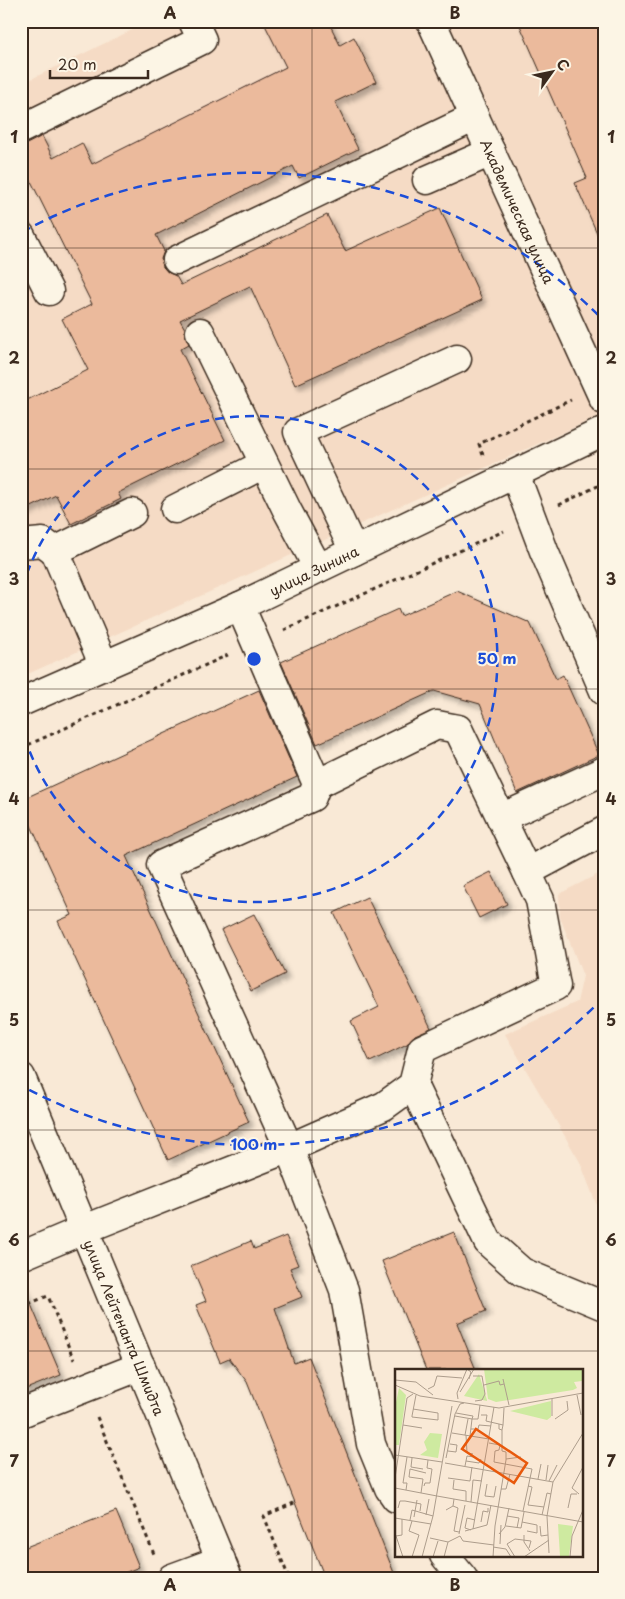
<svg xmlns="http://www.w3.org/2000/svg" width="625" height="1599" font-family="'Playpen Sans',sans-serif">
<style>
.built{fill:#f5dbc5}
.building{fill:#ebba9c;stroke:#3b2a1e;filter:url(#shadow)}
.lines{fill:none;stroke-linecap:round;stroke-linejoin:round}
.minor-casing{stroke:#3b2a1e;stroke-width:31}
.path{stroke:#3b2a1e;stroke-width:3;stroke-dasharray:4 4;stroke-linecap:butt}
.minor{stroke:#fcf5e5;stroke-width:28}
.grid{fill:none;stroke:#3b2a1e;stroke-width:1;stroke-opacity:0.55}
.ring{fill:none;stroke:#1d4ed8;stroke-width:2.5;stroke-dasharray:9 6}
.labels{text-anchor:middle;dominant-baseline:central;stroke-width:4;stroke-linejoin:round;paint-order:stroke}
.street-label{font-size:14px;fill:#3b2a1e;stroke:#fcf5e5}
.inset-road{fill:none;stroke:#ad9d8c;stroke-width:1}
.view{fill:#e8590c;fill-opacity:0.15;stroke:#e8590c;stroke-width:2.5}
.inset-edge{fill:none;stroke:#3b2a1e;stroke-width:2.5}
.centre{fill:#1d4ed8;stroke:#fcf5e5;stroke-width:2.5}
.ring-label{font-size:15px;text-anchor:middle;font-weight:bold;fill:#1d4ed8;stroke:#fcf5e5;stroke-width:4;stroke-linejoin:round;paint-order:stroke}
.neatline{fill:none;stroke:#3b2a1e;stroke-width:2}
.grid-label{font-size:16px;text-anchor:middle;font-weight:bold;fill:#3b2a1e}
</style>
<defs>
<filter id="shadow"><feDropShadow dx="4.5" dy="4.5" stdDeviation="2.5" flood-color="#0004"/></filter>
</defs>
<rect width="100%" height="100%" fill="#f9e9d6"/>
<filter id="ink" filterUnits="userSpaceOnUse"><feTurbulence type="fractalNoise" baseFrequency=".02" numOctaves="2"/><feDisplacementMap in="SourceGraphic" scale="10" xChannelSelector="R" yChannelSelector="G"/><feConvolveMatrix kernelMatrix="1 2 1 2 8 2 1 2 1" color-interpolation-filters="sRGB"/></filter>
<g filter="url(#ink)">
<g class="built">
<polygon points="132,21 604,21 604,414 21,677 21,84 134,29"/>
<polygon points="604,871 604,1224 580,1162 505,1034 577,1002 583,976 560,917 559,894"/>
</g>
<g class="building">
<polygon points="263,21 328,21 340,45 354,37 376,82 335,102 358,149 299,178 293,166 156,235 164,251 161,259 163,267 169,273 176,276 181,285 327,215 345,251 440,208 482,300 295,385 250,286 180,320 185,329 186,338 189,344 180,349 225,440 118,493 121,499 71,524 56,495 21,512 21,403 88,370 62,319 92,304 21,161 21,147 42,136 53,158 82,143 92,164 286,67"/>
<polygon points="518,21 604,21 604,249 575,183 587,178"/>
<polygon points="457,591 530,623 556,679 563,675 599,755 517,793 480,704 434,691 317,744 281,662 398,609 401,616"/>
<polygon points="259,690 297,777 126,856 249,1122 168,1160 58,921 72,915 21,804 21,800"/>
<polygon points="491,872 507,904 479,918 463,886"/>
<polygon points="367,897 431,1028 415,1035 407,1044 370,1062 351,1021 379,1007 334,913"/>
<polygon points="254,914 285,974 251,991 221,930"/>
<polygon points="454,1232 486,1311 457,1323 476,1370 426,1370 382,1261"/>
<polygon points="286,1236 298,1265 290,1268 302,1297 275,1308 294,1363 309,1357 396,1578 325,1578 247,1382 229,1358 220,1362 196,1305 206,1301 191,1266 251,1241 254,1249"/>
<polygon points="21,1281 61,1375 21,1391"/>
<polygon points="116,1511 139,1567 112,1578 21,1578 21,1549"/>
</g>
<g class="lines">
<defs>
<g id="minor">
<path id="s1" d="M431,21L604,400"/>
<polyline points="21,129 202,40 193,21"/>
<polyline points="427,180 491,152"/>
<polyline points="21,236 49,291"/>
<polyline points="177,260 475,117"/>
<polyline points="200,332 287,510 318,568"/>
<polyline points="515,474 544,551 604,691"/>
<polyline points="175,509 264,464"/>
<polyline points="21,544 43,542 55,551"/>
<polyline points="354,551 298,432 457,359"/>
<polyline points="240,606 317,784 312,797 161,865 289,1148 344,1290 371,1444 389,1488 396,1498"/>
<polyline points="104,666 55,551 132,513"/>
<path id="s2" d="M21,702L240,606L604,431"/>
<polyline points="317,784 437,725 458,729 501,818 604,771"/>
<polyline points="501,818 527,872"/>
<path id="s3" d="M21,1077L228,1578"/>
<polyline points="413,1085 488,1242 522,1272 604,1306"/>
<polyline points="21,1256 85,1229 289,1148 384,1106 413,1085 422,1049 556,986 540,900 527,872 604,831"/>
<polyline points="21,1413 141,1366"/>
<polyline points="444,1555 463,1578"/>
<polyline points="172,1578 221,1560"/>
</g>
</defs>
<use href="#minor" class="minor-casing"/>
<g class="path">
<polyline points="483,455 479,444 571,400"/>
<polyline points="559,505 604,483"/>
<polyline points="284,630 504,531"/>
<polyline points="21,748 228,655"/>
<polyline points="21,1307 48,1296 74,1360"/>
<polyline points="97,1417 154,1554"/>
<polyline points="289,1578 264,1516 294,1503"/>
</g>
<use href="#minor" class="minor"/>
</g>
</g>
<path class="grid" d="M312,21V1578M21,248H604M21,469H604M21,689H604M21,910H604M21,1130H604M21,1351H604"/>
<g class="ring">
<path d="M22 588A243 243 0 1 1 22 730"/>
<path d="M604 997A486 486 0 0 1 22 1086M22 232A486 486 0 0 1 604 321"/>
</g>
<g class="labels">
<g class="street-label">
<text stroke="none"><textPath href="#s1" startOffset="209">Академическая улица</textPath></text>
<text stroke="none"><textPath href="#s2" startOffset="321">улица Зинина</textPath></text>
<text stroke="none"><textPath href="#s3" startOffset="271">улица Лейтенанта Шмидта</textPath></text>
</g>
</g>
<g transform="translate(395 1369)">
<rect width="188" height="188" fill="#f9e9d6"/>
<path d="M89,0H187V12L179,13L182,19L178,21L101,33L93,30ZM84,5L92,31V32L69,27ZM4,19L11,26L4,76H0V38ZM156,32V48L152,51L115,42ZM35,64L47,65L43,89L25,86L32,81L29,73ZM163,155L178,157L174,187H165Z" fill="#ceeaa0"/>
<path class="inset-road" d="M78,7H87L90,25L87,31L80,32M108,10L114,36M0,11L21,13L38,26M0,16L25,27L104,39L188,24M89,16L104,12L105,16L109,15M33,20L39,17L42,7L67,9M65,23L79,0M182,26L186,46M63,30L62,24L72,0L76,3L74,10M157,30V47M18,40L43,44V51L17,48V47L21,26M86,46H92L91,52L104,55M60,47L77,50L78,47L61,44M160,50L173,41L172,32M104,55L108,56L107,61L104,60ZM8,56L27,59M108,56L109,39M76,60H83L84,56L96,57M57,64L94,70M70,66L73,50M71,66L72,84L78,85M75,67L77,50H83L85,36M94,74L105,76L104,81L100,82L99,93L137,100L128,142M53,82L61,83L62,76L55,75M0,86L47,93M17,89L16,98L28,100M51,89L60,45L65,35L69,34M111,90L126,88M71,92L84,94L86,90M50,94L158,113M70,97L72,87L79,88M0,109L12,29L18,25M53,109L75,112L77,98M143,110L146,95M59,111L58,120L71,122V132M151,111L153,96M154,112L162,96M92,115L90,127L99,128L101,117M29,117L30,114H35L37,100L32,99L33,91M133,117L137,118L133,136L149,138M0,119L42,127M106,120H111L115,105M11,121L12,114H8L12,88M26,124L28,110L14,108L15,100L31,104M184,125L177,119L188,98M42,127L188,153M76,133L78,111L87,112M58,137L63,139L59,162L64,163M3,139L5,132H10L26,135L25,142M173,139L176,125H182M51,141L58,137L59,130M31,146L34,130M147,146L152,124L156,125M112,147L124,149L122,159M19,148L22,131M0,149L36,155M15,151L17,141L38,147M86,153L88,142L93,143V139M127,153L142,156V164L132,162M111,157L126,159L129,143M145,157L146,167L153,166M78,160L99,38M76,161L70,159L72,149L80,151M70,162L92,156L96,136M0,164L8,188M64,165L70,136M104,165L110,158L114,139M129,166V173L135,182M1,167L7,166V150M35,169L53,173L65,167L68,172L99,176M105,175L106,156M98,178L111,180L116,188M154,184L152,147L158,113L188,64M17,188L24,166L14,162L17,152M27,188L38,147L57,37M38,188L43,172M49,188L53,173M98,188L100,157L111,91V83L107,82V61M120,188L112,175L120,170L136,172L134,179M129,188L154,171M175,188L177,167L188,141"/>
<path class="view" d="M81,60L132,94L119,114L67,80Z"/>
<rect width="188" height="188" class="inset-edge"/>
</g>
<circle cx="254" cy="659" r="8" class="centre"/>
<g class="ring-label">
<text x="497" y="664">50 m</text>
<text x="254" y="1150">100 m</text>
</g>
<rect width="625" height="1599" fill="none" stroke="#fcf5e5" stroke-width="55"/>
<g transform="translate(552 72) rotate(57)" stroke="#fcf5e5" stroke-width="4" paint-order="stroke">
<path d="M0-4L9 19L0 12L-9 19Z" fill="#3b2a1e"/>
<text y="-8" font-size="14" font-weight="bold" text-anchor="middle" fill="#3b2a1e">С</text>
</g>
<path d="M50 70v8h98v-8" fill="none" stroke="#3b2a1e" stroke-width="2.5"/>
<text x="58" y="70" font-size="15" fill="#3b2a1e" stroke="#fcf5e5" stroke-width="4" paint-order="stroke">20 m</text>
<rect x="28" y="28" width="570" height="1544" class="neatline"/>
<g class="grid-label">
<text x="170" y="19">A</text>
<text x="455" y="19">B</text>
<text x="14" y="143">1</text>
<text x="611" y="143">1</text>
<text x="14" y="364">2</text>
<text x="611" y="364">2</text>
<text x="14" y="585">3</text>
<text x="611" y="585">3</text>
<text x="14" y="805">4</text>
<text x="611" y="805">4</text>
<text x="14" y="1026">5</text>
<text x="611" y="1026">5</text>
<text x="14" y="1246">6</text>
<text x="611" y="1246">6</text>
<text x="14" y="1467">7</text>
<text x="611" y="1467">7</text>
<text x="170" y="1591">A</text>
<text x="455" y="1591">B</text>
</g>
</svg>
